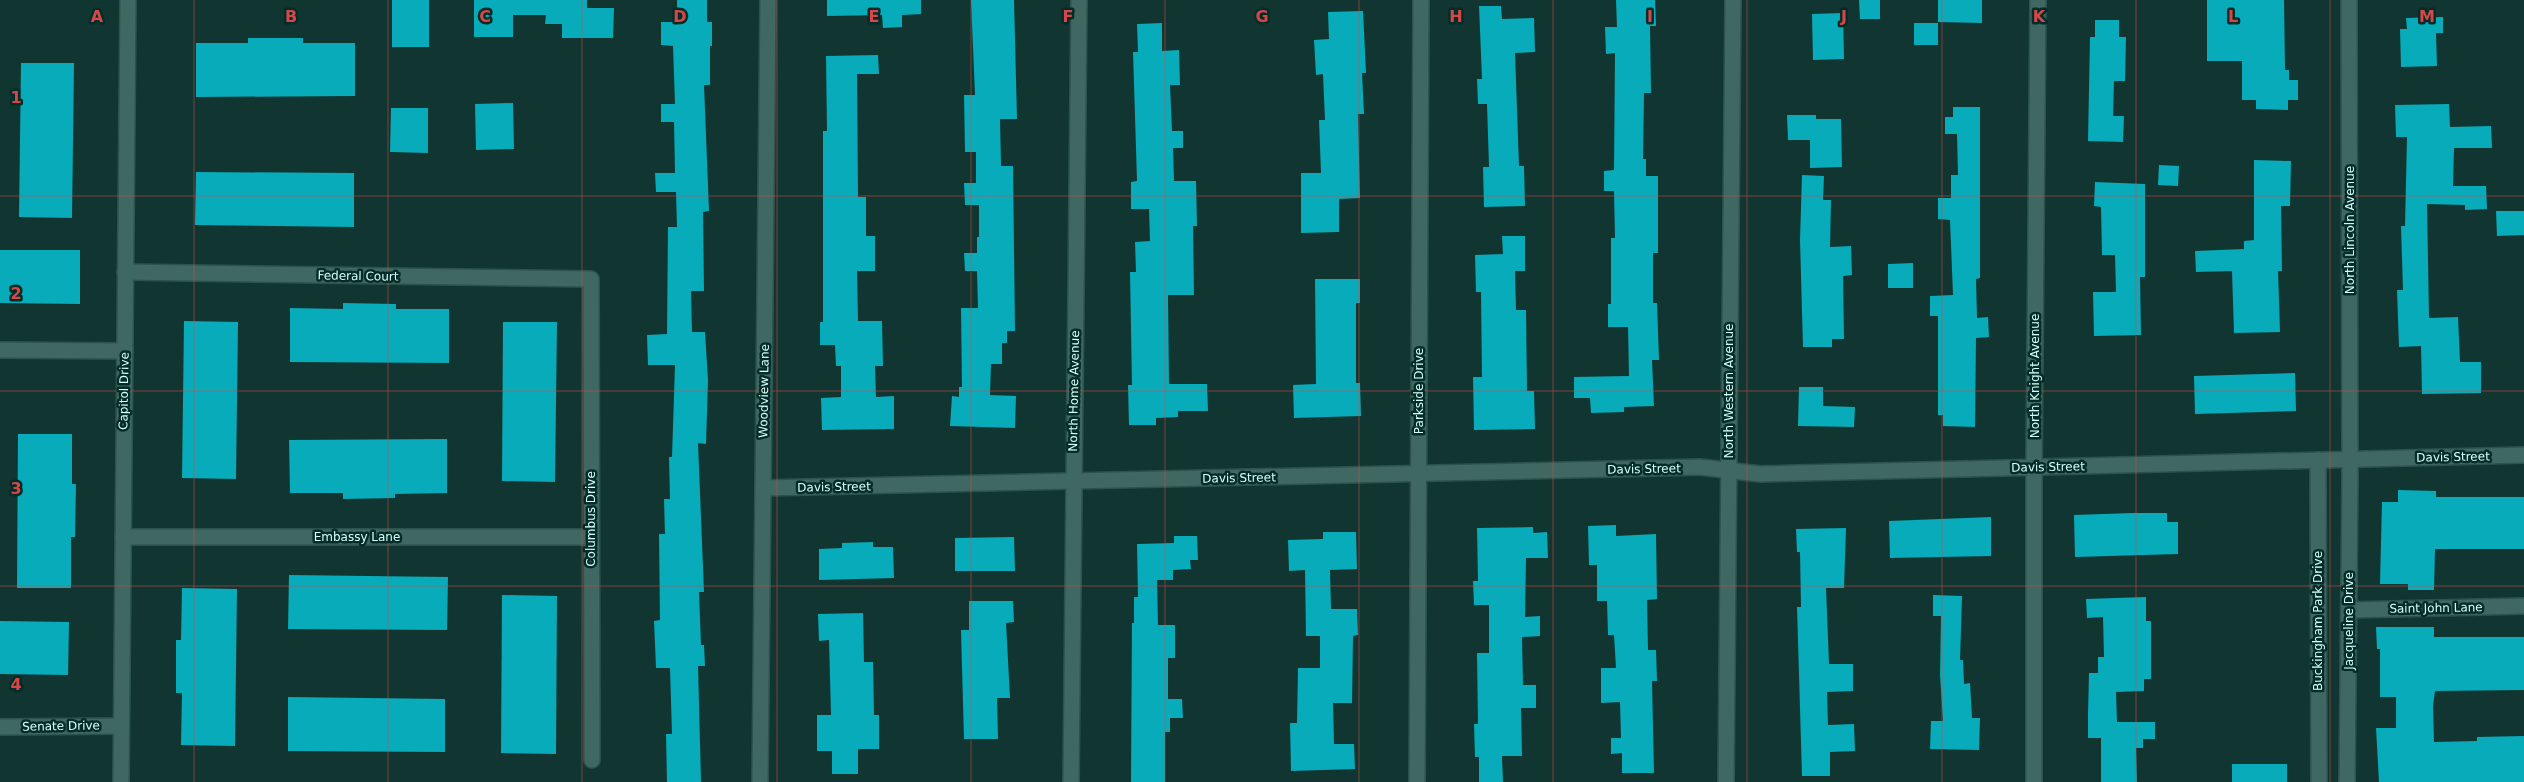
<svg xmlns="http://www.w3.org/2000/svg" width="2524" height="782" font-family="'DejaVu Sans',sans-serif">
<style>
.building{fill:#07abb9}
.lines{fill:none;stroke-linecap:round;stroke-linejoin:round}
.street-casing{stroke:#2d524e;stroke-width:18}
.street{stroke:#3f6863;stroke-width:15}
.grid{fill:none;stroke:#d64847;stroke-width:1;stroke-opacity:0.55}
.labels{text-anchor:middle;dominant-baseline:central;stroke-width:5;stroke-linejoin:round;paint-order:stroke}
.street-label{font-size:12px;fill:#d6fff8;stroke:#052c28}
.grid-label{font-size:16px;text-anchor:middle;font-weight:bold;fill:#d64847;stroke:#052c28;stroke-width:5;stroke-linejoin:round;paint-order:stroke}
</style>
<rect width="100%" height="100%" fill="#113632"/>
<g class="building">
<rect x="392" y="0" width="37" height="47"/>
<polygon points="474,0 587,0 587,8 614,8 613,38 562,38 562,24 545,24 546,15 513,15 513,37 474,37"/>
<polygon points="677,0 707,0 707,22 712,22 712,46 710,46 710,85 704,85 709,211 703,212 704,291 691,291 692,332 705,332 708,380 706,444 698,443 704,592 699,592 701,645 704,645 705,666 698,666 701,782 667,782 666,734 672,734 670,668 656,668 654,621 660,620 659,534 665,534 664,499 670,499 669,457 672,457 675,365 648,365 647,335 667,334 668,227 677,227 676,192 656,192 655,173 675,173 674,122 661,122 661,104 675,104 673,46 661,45 661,22 677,22"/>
<polygon points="827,0 921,0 921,14 902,15 902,27 883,28 882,15 827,16"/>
<polygon points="971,0 1014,0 1017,119 1000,119 1001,166 1013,166 1015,331 1007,331 1007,343 1002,343 1002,364 991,364 990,395 1016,396 1015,428 950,426 952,396 959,397 959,387 962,387 961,308 978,308 977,271 965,271 964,253 977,253 977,237 979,237 979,205 965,205 964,183 976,183 976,152 965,152 964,95 975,95"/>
<polygon points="1616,0 1655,0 1656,26 1650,26 1651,93 1644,93 1643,159 1646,159 1646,176 1658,176 1658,253 1653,253 1653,303 1657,303 1659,360 1652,360 1654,406 1624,407 1624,412 1591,413 1590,398 1574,398 1574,377 1629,376 1628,327 1608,327 1608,304 1611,304 1611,238 1615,238 1614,191 1604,191 1604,171 1614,170 1615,53 1606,54 1605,27 1617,27"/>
<polygon points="1859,0 1880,0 1880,19 1860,19"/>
<polygon points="1938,0 1982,0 1982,23 1938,22"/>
<polygon points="2207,0 2284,0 2285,70 2289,70 2289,80 2298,80 2298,100 2288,100 2288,110 2256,109 2256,100 2242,100 2242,61 2207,61"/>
<polygon points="1479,6 1501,6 1502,19 1534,18 1535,52 1515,53 1519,166 1524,166 1525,206 1484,207 1483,167 1489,167 1487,104 1478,104 1477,79 1482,79"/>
<polygon points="1363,11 1366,73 1362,73 1364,114 1358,114 1360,198 1339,199 1339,232 1301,233 1301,173 1321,173 1319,120 1325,120 1323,74 1316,75 1314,40 1329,39 1328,12"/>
<polygon points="1843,13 1844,59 1813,60 1812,14"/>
<polygon points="2443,17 2443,33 2436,33 2437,66 2401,67 2400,29 2407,29 2406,18"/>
<polygon points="2095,20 2119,20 2119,37 2126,37 2125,81 2114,81 2113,116 2124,116 2123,142 2088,141 2090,37 2095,37"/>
<polygon points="1162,23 1162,51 1179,50 1180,85 1170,85 1172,131 1183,131 1183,148 1173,148 1174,181 1196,181 1197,226 1193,226 1194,295 1168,295 1169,384 1207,384 1208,411 1178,411 1178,417 1156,418 1156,425 1129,425 1128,385 1132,385 1130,272 1136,272 1135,242 1150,241 1149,209 1131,209 1131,182 1137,181 1133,52 1138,52 1137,24"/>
<rect x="1914" y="23" width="24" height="22"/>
<polygon points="248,38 303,38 303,43 355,43 355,96 196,97 196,43 248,43"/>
<polygon points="878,55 879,74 857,74 858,197 866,197 866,236 875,236 875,271 857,271 858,321 882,321 883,366 875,366 876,397 894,396 894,429 822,430 821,398 841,397 841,366 836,366 835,345 820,345 820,322 823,322 823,131 827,131 826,56"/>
<polygon points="21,63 74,63 72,218 19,217"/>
<polygon points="513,103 514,149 476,150 475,104"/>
<polygon points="2449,104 2450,127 2491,126 2492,148 2454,148 2453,186 2486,186 2487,209 2465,210 2465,205 2427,204 2429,318 2458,317 2460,362 2481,362 2481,393 2422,394 2421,346 2399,347 2397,290 2403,290 2401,226 2405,226 2407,137 2396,137 2395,105"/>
<polygon points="1953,107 1980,107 1980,278 1976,279 1977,318 1988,317 1989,337 1976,338 1975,427 1943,426 1943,415 1938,415 1938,316 1930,316 1930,296 1953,295 1950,220 1938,219 1938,198 1951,198 1951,175 1958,175 1957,134 1945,134 1945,117 1953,117"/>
<polygon points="391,108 428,108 428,153 390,152"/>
<polygon points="1787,115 1816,115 1816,119 1841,119 1842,167 1810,168 1810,140 1788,140"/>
<polygon points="2254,160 2291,161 2290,206 2281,206 2282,271 2278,271 2280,332 2234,333 2232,271 2196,272 2195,251 2244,249 2244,241 2254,240"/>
<polygon points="2159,165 2179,166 2178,186 2158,185"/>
<polygon points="196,172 354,173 354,227 195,225"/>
<polygon points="1802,175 1824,176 1823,200 1831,200 1830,247 1851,246 1852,275 1843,276 1844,339 1832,339 1832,347 1803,347 1800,240"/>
<polygon points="2095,182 2145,184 2145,277 2140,277 2141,335 2094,336 2093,292 2116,292 2115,255 2102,255 2101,207 2094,206"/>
<polygon points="2496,211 2524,211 2524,235 2497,236"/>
<polygon points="1502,236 1525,236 1525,271 1515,271 1516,310 1526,310 1527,391 1534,391 1535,429 1474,430 1473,377 1482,377 1481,292 1476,292 1475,255 1503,254"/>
<polygon points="0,250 80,250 80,304 0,303"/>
<polygon points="1913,263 1913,288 1888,288 1888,264"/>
<polygon points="1315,279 1360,279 1360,303 1356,303 1356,383 1360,383 1361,416 1294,418 1293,385 1316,384"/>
<polygon points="343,303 396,304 396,309 449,309 449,363 290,362 290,308 343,309"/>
<polygon points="184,321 238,322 236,479 182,478"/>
<polygon points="503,322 557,322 555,482 502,481"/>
<polygon points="2295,373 2296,411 2195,414 2194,376"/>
<polygon points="1799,387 1823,387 1823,406 1855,407 1854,427 1798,426"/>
<polygon points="18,434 72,434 72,484 76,484 75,537 71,537 71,588 17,588"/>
<polygon points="447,439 447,493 395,494 395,498 343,499 343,493 290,493 289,440"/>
<polygon points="2398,490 2436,491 2436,497 2524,497 2524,549 2435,549 2434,590 2408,590 2408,584 2380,584 2382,502 2398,502"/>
<polygon points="2133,513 2167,513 2167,522 2178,522 2178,554 2075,557 2074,515"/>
<polygon points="1991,517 1991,556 1890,558 1889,521"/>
<polygon points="1616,525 1616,536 1656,534 1657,599 1647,600 1648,650 1656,650 1657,681 1652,681 1654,773 1622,773 1622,753 1611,754 1611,738 1621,738 1620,702 1601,703 1601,668 1616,668 1614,635 1608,635 1607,601 1597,601 1597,565 1589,565 1588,526"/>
<polygon points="1533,527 1533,533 1547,532 1548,558 1526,558 1525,617 1540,616 1540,636 1522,637 1523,685 1536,685 1536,708 1521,708 1522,756 1502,756 1503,782 1479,782 1479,757 1475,757 1474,724 1478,724 1477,653 1489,653 1489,605 1474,605 1473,581 1478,581 1477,528"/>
<polygon points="1846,528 1844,588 1826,588 1829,664 1853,664 1853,691 1827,692 1828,725 1854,724 1855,751 1830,752 1830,776 1802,776 1797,607 1801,607 1800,552 1797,552 1796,529"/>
<polygon points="1323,532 1356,532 1357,569 1330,570 1331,609 1357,609 1358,635 1353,636 1352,703 1333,703 1334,744 1354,744 1355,769 1291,771 1290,723 1297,723 1298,668 1320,668 1320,636 1306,636 1305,570 1289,571 1288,540 1323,539"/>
<polygon points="1174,536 1197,536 1198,560 1190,560 1191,569 1173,570 1173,580 1157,580 1158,625 1175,625 1175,658 1168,658 1168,699 1182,699 1183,718 1170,718 1170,732 1165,732 1165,782 1131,782 1132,623 1134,623 1134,597 1138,597 1137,544 1174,543"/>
<polygon points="1014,537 1015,571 955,571 955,538"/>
<polygon points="873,542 873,547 893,547 894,578 819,580 819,549 842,548 842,543"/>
<polygon points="289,575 448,577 447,630 288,629"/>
<polygon points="182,588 237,589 235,746 181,745 182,693 176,693 176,640 181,640"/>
<polygon points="502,595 557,596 556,754 501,753"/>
<polygon points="1933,595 1962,596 1960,660 1963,660 1964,684 1970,683 1972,718 1980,718 1979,750 1930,749 1931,721 1943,721 1940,675 1941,616 1933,616"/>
<polygon points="2146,597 2146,621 2151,621 2151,679 2144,679 2144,691 2116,692 2117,722 2155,722 2155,739 2143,739 2143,748 2136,748 2137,782 2101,782 2101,738 2088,738 2088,714 2089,673 2098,673 2098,657 2104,657 2103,617 2087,618 2086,599"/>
<polygon points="969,601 1013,601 1014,622 1006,623 1010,698 997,698 998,739 964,739 961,630 969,630"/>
<polygon points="863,613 864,662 873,662 874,715 879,715 879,749 858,749 858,774 832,774 832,751 817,751 817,715 831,715 829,640 819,641 818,614"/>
<polygon points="0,621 69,622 68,675 0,674"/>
<polygon points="2376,627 2434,627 2434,637 2524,637 2524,690 2435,691 2433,706 2434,742 2477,741 2477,737 2524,736 2524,782 2379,782 2376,728 2396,728 2396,697 2380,697 2380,649 2377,649"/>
<polygon points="288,697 445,699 445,752 288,751"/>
<rect x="2232" y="764" width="55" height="18"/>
</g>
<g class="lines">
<defs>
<g id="street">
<polyline points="125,272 591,279 592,760"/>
<polyline points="0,350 125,351"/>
<polyline points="2318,460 2319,782"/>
<polyline points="763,488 1700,467 1760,474 2524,455"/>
<polyline points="123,537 591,537"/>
<polyline points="2349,610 2524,606"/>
<polyline points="0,727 121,726"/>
<polyline points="121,782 128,0"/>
<polyline points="760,782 768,0"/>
<polyline points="1071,782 1079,0"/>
<polyline points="1417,782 1421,0"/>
<polyline points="1726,782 1733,0"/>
<polyline points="2034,782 2034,467 2038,0"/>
<polyline points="2347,782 2350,481 2349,0"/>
</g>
</defs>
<use href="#street" class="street-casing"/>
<use href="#street" class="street"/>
</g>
<path class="grid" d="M194,0V782M388,0V782M582,0V782M777,0V782M971,0V782M1165,0V782M1359,0V782M1553,0V782M1747,0V782M1942,0V782M2136,0V782M2330,0V782M0,196H2524M0,391H2524M0,586H2524"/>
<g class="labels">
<g class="street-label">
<text transform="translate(2350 230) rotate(-90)">North Lincoln Avenue</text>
<text transform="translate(358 276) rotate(1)">Federal Court</text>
<text transform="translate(2035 376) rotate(-90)">North Knight Avenue</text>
<text transform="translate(124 391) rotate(-89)">Capitol Drive</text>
<text transform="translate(764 391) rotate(-89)">Woodview Lane</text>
<text transform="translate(1074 391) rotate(-89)">North Home Avenue</text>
<text transform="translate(1419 391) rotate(-90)">Parkside Drive</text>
<text transform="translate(1729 391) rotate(-90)">North Western Avenue</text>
<text transform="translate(2453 457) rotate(-1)">Davis Street</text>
<text transform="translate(2048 467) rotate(-1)">Davis Street</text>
<text transform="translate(1644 469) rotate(-1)">Davis Street</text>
<text transform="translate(1239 478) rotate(-1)">Davis Street</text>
<text transform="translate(834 487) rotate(-1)">Davis Street</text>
<text transform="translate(591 519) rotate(-90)">Columbus Drive</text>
<text x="357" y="537">Embassy Lane</text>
<text transform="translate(2436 608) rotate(-1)">Saint John Lane</text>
<text transform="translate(2318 621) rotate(-90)">Buckingham Park Drive</text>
<text transform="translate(2349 621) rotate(-90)">Jacqueline Drive</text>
<text transform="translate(61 726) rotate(-1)">Senate Drive</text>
</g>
</g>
<g class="grid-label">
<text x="97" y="22">A</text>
<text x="291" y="22">B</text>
<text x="485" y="22">C</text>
<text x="680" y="22">D</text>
<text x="874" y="22">E</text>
<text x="1068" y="22">F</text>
<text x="1262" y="22">G</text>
<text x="1456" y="22">H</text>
<text x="1650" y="22">I</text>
<text x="1844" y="22">J</text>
<text x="2039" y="22">K</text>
<text x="2233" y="22">L</text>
<text x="2427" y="22">M</text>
<text x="16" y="103">1</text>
<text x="16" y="299">2</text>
<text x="16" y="494">3</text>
<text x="16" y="690">4</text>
</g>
</svg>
